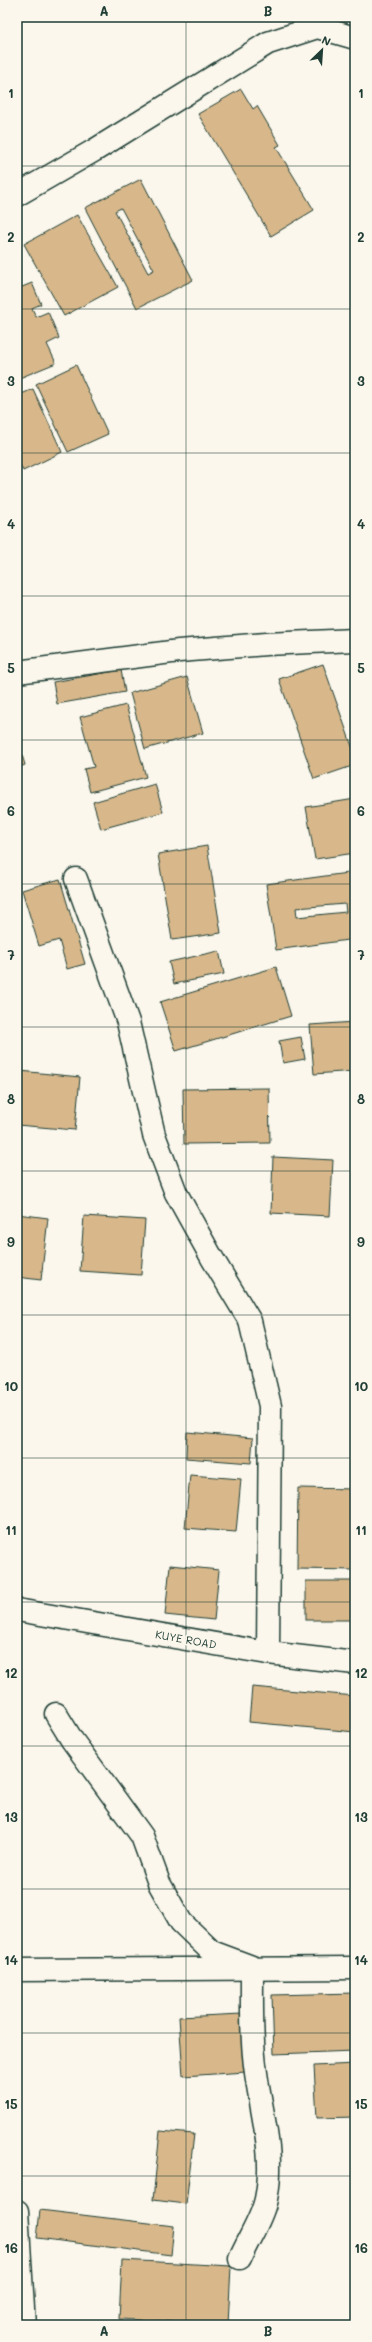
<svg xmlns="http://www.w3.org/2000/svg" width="372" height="2342" font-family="Mali,sans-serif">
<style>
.building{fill:#d8b88b;stroke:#1f3d34;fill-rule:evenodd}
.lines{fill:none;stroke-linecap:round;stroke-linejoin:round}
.street-casing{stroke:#1f3d34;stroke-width:25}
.secondary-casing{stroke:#1f3d34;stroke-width:25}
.street{stroke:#fbf7ec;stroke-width:22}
.secondary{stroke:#fbf7ec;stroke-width:22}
.grid{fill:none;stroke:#1f3d34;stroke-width:1;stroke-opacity:0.55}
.labels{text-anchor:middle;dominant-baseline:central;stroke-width:3.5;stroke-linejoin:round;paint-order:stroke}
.street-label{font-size:11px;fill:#1f3d34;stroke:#fbf7ec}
.neatline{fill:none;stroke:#1f3d34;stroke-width:1.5}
.grid-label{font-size:13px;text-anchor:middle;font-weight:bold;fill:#1f3d34}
</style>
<rect width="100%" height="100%" fill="#fbf7ec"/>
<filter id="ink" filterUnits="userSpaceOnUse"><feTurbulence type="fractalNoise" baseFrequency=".025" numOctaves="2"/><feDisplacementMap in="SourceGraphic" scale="8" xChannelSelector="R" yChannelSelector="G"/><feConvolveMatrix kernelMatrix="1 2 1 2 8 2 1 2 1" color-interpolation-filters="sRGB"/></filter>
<g filter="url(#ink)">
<g class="building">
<polygon points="241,89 253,109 257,106 280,145 276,147 314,210 271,236 198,114"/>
<path d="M141,179L193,280L137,308L85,208ZM121,208L154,270L148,273L115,211Z"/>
<polygon points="77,215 118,287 64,316 24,244"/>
<polygon points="32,283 41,304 32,308 36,317 48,312 59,338 47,344 56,363 17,379 17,289"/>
<polygon points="76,365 108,434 68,452 36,384"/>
<polygon points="33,389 62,452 23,471 17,458 17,396"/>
<polygon points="323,664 355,755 355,765 314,779 279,679"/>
<polygon points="121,670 125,692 57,704 53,682"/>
<polygon points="187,677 203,733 145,749 130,693"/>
<polygon points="126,705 146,777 90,792 84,769 94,767 80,717"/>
<polygon points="17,738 25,765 17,768"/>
<polygon points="155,784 163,812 101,829 93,802"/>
<polygon points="355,799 355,853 315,859 306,807"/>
<polygon points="207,846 221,933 172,940 158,854"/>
<path d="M355,872V939L276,950L266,884ZM345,904L346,912L297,917L296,908Z"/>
<polygon points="60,879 85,964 67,969 59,940 39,946 22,890"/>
<polygon points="219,951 224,974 174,984 169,962"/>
<polygon points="276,967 291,1016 176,1051 160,1002"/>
<polygon points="355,1022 355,1071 314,1074 310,1025"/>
<polygon points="301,1037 305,1059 283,1063 279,1041"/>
<polygon points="20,1071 80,1077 75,1130 17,1125"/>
<polygon points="269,1088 270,1143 184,1144 183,1089"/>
<polygon points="273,1157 333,1160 330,1216 271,1213"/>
<polygon points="17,1214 48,1218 41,1280 17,1277"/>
<polygon points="84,1216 145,1220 141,1275 80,1271"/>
<polygon points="187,1432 253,1438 251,1463 186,1458"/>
<polygon points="190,1475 241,1479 236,1532 185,1528"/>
<polygon points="298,1488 355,1489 355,1570 297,1569"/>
<polygon points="170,1565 219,1570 214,1620 165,1615"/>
<rect x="306" y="1581" width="49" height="39"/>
<polygon points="252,1687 355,1696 355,1732 249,1722"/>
<polygon points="355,1993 355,2051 274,2054 272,1995"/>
<polygon points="242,2014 246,2072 183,2076 179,2017"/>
<polygon points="355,2064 355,2117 317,2118 314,2066"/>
<polygon points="160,2131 194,2134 186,2204 153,2200"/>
<polygon points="40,2210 174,2226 171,2255 37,2238"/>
<polygon points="122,2260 231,2266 228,2325 119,2319"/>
</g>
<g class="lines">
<defs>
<g id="street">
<polyline points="17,195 95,150 268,43 317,27 355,38"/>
<polyline points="17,672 179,651 266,644 355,640"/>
<polyline points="76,879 128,1022 154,1135 176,1193 212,1258 250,1321 270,1406 268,1653"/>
<path d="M56,1714L72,1740L142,1836L159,1883L181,1922L212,1952L252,1967C252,2003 251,2038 256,2073C262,2116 275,2156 266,2199C262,2219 248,2239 240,2258"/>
<polyline points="17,1970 355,1968"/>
<polyline points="17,2211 24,2325"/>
</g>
<polyline id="secondary" points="17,1610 268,1653 355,1663"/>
</defs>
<use href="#street" class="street-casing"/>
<use href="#secondary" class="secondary-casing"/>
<use href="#street" class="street"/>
<use href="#secondary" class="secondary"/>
</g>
</g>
<path class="grid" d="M186,17V2325M17,166H355M17,309H355M17,453H355M17,596H355M17,740H355M17,884H355M17,1027H355M17,1171H355M17,1315H355M17,1458H355M17,1602H355M17,1746H355M17,1889H355M17,2033H355M17,2176H355"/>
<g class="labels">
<g class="street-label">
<text transform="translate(186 1639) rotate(10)">KUYE ROAD</text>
</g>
</g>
<rect width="372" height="2342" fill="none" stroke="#fbf7ec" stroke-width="44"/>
<g transform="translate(322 50) rotate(25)" stroke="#fbf7ec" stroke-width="3" paint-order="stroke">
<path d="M0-3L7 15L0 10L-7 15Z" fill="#1f3d34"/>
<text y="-6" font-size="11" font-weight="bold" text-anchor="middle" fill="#1f3d34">N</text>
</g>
<rect x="22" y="22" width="328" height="2298" class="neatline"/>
<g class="grid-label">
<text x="104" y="16">A</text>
<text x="268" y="16">B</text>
<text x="11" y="98">1</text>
<text x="361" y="98">1</text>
<text x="11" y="242">2</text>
<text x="361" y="242">2</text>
<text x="11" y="386">3</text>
<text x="361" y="386">3</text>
<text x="11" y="529">4</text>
<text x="361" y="529">4</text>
<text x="11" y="673">5</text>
<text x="361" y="673">5</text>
<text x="11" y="816">6</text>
<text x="361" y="816">6</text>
<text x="11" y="960">7</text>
<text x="361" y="960">7</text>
<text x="11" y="1104">8</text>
<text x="361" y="1104">8</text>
<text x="11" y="1247">9</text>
<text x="361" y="1247">9</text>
<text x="11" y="1391">10</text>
<text x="361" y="1391">10</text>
<text x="11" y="1535">11</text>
<text x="361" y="1535">11</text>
<text x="11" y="1678">12</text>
<text x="361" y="1678">12</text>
<text x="11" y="1822">13</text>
<text x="361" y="1822">13</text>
<text x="11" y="1965">14</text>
<text x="361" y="1965">14</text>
<text x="11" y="2109">15</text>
<text x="361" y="2109">15</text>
<text x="11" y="2253">16</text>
<text x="361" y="2253">16</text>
<text x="104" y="2336">A</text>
<text x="268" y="2336">B</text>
</g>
</svg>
